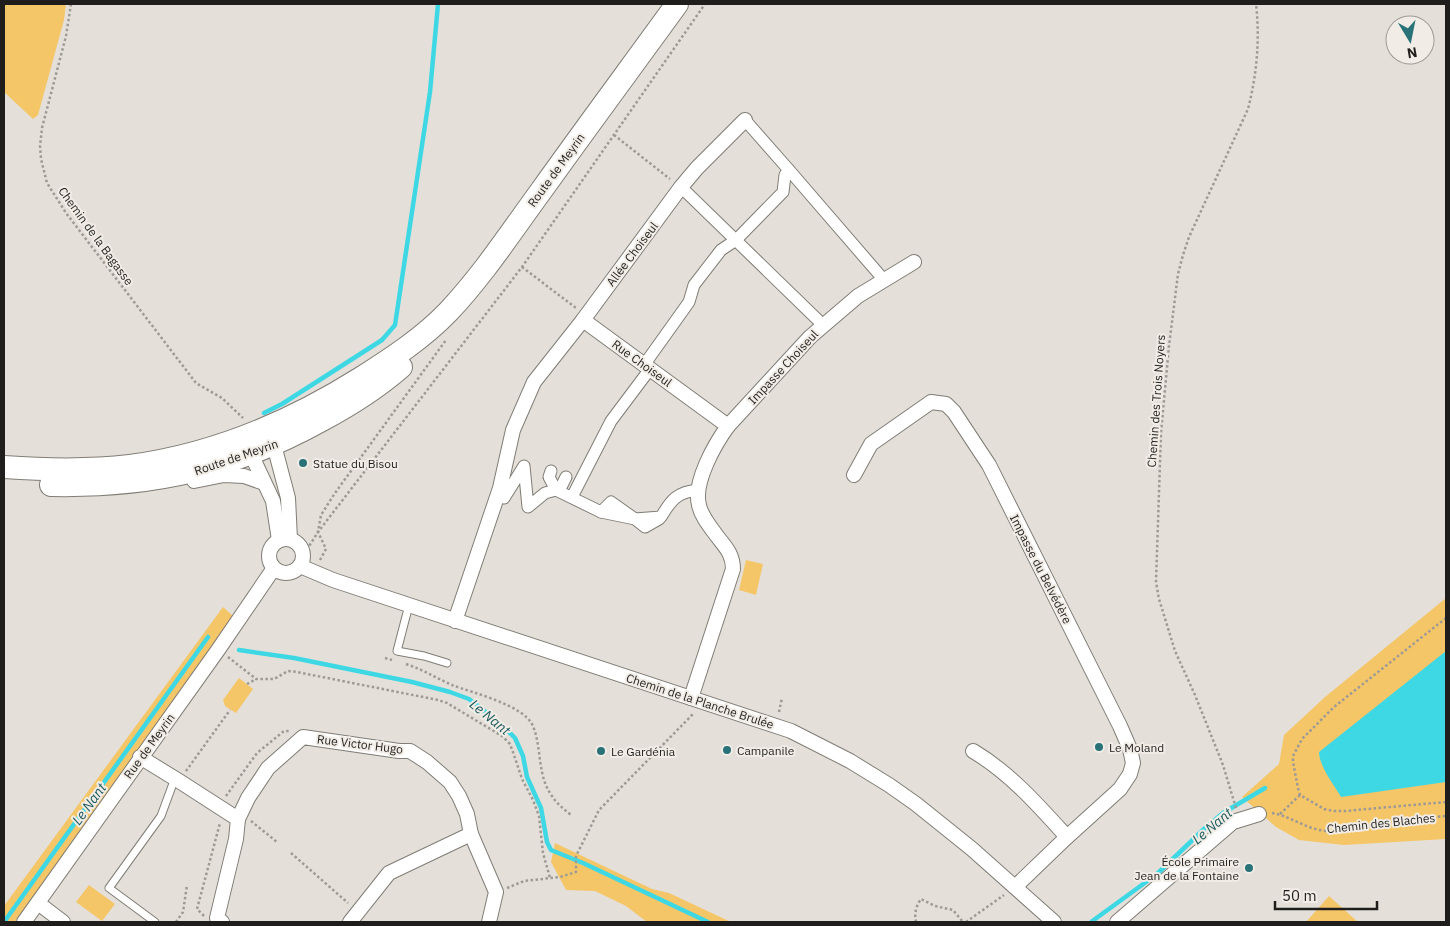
<svg xmlns="http://www.w3.org/2000/svg" width="1450" height="926" font-family="'IBM Plex Sans',sans-serif">
<style>
.green{fill:#f5c668}
.water{fill:#3ed8e5}
.lines{fill:none;stroke-linecap:round;stroke-linejoin:round}
.stream{stroke:#3ed8e5;stroke-width:4.5}
.service-casing{stroke:#807d76;stroke-width:9}
.pedestrian-casing{stroke:#807d76;stroke-width:13}
.minor-casing{stroke:#807d76;stroke-width:16}
.primary-casing{stroke:#807d76;stroke-width:24}
.path{stroke:#9d9a95;stroke-width:2.5;stroke-dasharray:2.5 2.5;stroke-linecap:butt}
.service{stroke:#fff;stroke-width:7}
.pedestrian{stroke:#fff;stroke-width:11}
.minor{stroke:#fff;stroke-width:14}
.primary{stroke:#fff;stroke-width:22}
.poi-dot{fill:#287278;stroke:#f1ede6;stroke-width:2}
.labels{text-anchor:middle;dominant-baseline:central;stroke-width:4;stroke-linejoin:round;paint-order:stroke}
.street-label{font-size:12px;fill:#201e1c;stroke:#f1ede6}
.poi-label{font-size:12px;fill:#201e1c;stroke:#f1ede6;text-anchor:start}
.water-label{font-size:14px;font-style:italic;fill:#1b595e;stroke:#f1ede6}
</style>
<rect width="100%" height="100%" fill="#e4e0d9"/>
<g class="green">
<polygon points="4,4 66,4 64,20 38,115 33,119 4,92"/>
<polygon points="746,560 763,564 756,595 739,590"/>
<polygon points="1446,598 1446,839 1344,845 1299,840 1276,827 1242,797 1279,764 1284,735 1325,697"/>
<polygon points="223,607 233,616 214,649 150,735 15,922 4,922 4,906"/>
<polygon points="239,678 253,689 236,713 225,706 223,700"/>
<polygon points="555,843 652,889 669,893 731,922 647,922 626,906 595,891 566,890 551,862"/>
<polygon points="89,885 115,904 102,921 76,902"/>
<polygon points="1329,896 1358,922 1306,922"/>
</g>
<path class="water" d="M1446,651V782L1341,797C1334,785 1319,766 1319,752Z"/>
<g class="lines">
<g class="stream">
<polyline points="264,413 282,404 382,340 395,325 430,92 438,4"/>
<polyline points="239,650 294,658 412,682 450,692 469,699 501,724 515,738 523,756 527,777 541,808 547,842 551,850 583,863 708,922"/>
<polyline points="4,922 208,637"/>
<polyline points="1091,922 1157,874 1204,829 1223,813 1265,788"/>
</g>
<defs>
<g id="service">
<polyline points="409,605 397,651 424,656 447,663"/>
<polyline points="155,922 109,888 161,816 175,778"/>
</g>
<g id="pedestrian">
<polyline points="745,120 789,170 884,280"/>
<polyline points="681,187 823,325"/>
<polyline points="644,365 689,302 694,285 721,250 736,240 783,192 785,175 789,170"/>
<polyline points="551,471 549,477 556,490"/>
<polyline points="559,491 566,477"/>
<path d="M497,496L504,498L524,466L528,507L545,493L556,490L601,512L611,502L635,519L661,517C671,500 677,492 698,490"/>
<polyline points="572,497 611,421 650,369"/>
<polyline points="601,512 635,519 645,527 659,519"/>
</g>
<g id="minor">
<polyline points="583,320 681,187 697,168 745,120"/>
<polyline points="728,426 810,337 858,296 914,262"/>
<polyline points="268,441 274,445 288,498 290,539"/>
<polyline points="253,446 251,454 273,501 279,540"/>
<polyline points="854,475 871,444 931,402 946,404 954,412 989,465 1120,726 1130,749 1133,763 1130,774 1120,789 1067,837 1015,887"/>
<polyline points="194,481 224,475 244,476 264,483"/>
<circle cx="286" cy="556" r="17"/>
<polyline points="300,566 333,580 791,731 850,761 889,785 916,804 972,849 1054,922"/>
<path d="M455,621L500,488L513,430L534,382L583,320L728,426C715,444 693,482 699,505C701,515 708,524 714,532C723,545 733,552 733,569L691,698"/>
<path d="M973,751C1010,773 1038,805 1067,837"/>
<polyline points="140,757 179,781 238,819 236,839 217,918 222,922"/>
<polyline points="238,819 248,798 268,768 303,737 399,751 410,751 427,762 450,782 459,796 467,814 471,834 496,892 489,922"/>
<polyline points="38,903 63,922"/>
<polyline points="24,922 218,650 274,568"/>
<polyline points="350,922 389,873 471,834"/>
<polyline points="1117,922 1233,822 1259,814"/>
</g>
<g id="primary">
<path d="M4,467C46,470 88,471 130,466C213,455 291,422 361,378C391,359 423,338 448,312C483,275 511,232 541,191C586,128 632,66 677,4"/>
<path d="M51,485C151,487 234,469 322,420C350,405 377,388 401,367"/>
</g>
</defs>
<use href="#service" class="service-casing"/>
<use href="#pedestrian" class="pedestrian-casing"/>
<use href="#minor" class="minor-casing"/>
<use href="#primary" class="primary-casing"/>
<g class="path">
<polyline points="71,4 66,36 42,128 40,146 41,159 47,183 66,213 196,383 222,398 243,418"/>
<polyline points="614,135 670,179"/>
<polyline points="522,267 576,308"/>
<polyline points="304,554 318,532 522,267 705,4"/>
<polyline points="320,560 326,549 318,532 321,515 335,493 446,340"/>
<polyline points="1446,618 1334,707 1302,739 1293,756 1293,762 1298,788 1300,795 1324,809 1333,811 1345,811 1446,802"/>
<polyline points="228,657 256,679 274,679 288,671 297,672 438,700 447,703 502,736 510,744 514,755 522,779 533,800 539,816 543,853 550,878"/>
<polyline points="385,658 392,660"/>
<path d="M406,664C424,670 436,678 452,685C473,693 524,705 533,726C542,748 537,776 552,796C557,804 564,809 571,815"/>
<polyline points="247,684 256,679"/>
<polyline points="779,712 782,698"/>
<polyline points="186,771 230,710"/>
<polyline points="226,796 257,753 284,731 290,731"/>
<path d="M1236,808L1223,765L1195,695L1175,651L1159,599L1156,582L1161,433L1169,346L1178,274L1183,255L1189,237L1248,109C1257,74 1260,39 1256,4"/>
<path d="M1272,813C1291,816 1307,830 1327,831C1345,831 1363,826 1381,824C1403,820 1424,818 1446,816"/>
<polyline points="1280,814 1300,795"/>
<polyline points="251,821 277,842"/>
<polyline points="291,853 348,903"/>
<polyline points="507,888 524,881 560,877 576,872 576,857 578,852 599,810 694,713"/>
<polyline points="204,916 197,909 220,823"/>
<polyline points="176,922 183,912 187,885"/>
<path d="M916,922C914,914 916,906 921,899L935,906L953,910L963,922"/>
<polyline points="966,922 1004,895"/>
</g>
<use href="#service" class="service"/>
<use href="#pedestrian" class="pedestrian"/>
<use href="#minor" class="minor"/>
<use href="#primary" class="primary"/>
</g>
<g class="poi-dot">
<circle cx="303" cy="463" r="5"/>
<circle cx="1099" cy="747" r="5"/>
<circle cx="727" cy="750" r="5"/>
<circle cx="601" cy="751" r="5"/>
<circle cx="1249" cy="868" r="5"/>
</g>
<g class="labels">
<g class="street-label">
<text transform="translate(556 170) rotate(-54)">Route de Meyrin</text>
<text transform="translate(96 236) rotate(54)">Chemin de la Bagasse</text>
<text transform="translate(632 254) rotate(-53)">Allée Choiseul</text>
<text transform="translate(642 363) rotate(36)">Rue Choiseul</text>
<text transform="translate(783 367) rotate(-47)">Impasse Choiseul</text>
<text transform="translate(1156 401) rotate(-86)">Chemin des Trois Noyers</text>
<text transform="translate(236 457) rotate(-19)">Route de Meyrin</text>
<text transform="translate(1041 569) rotate(63)">Impasse du Belvédère</text>
<text transform="translate(700 701) rotate(18)">Chemin de la Planche Brulée</text>
<text transform="translate(360 744) rotate(7)">Rue Victor Hugo</text>
<text transform="translate(149 746) rotate(-54)">Rue de Meyrin</text>
<text transform="translate(1381 823) rotate(-6)">Chemin des Blaches</text>
</g>
<g class="poi-label">
<text x="313" y="463">Statue du Bisou</text>
<text x="1109" y="747">Le Moland</text>
<text x="737" y="750">Campanile</text>
<text x="611" y="751">Le Gardénia</text>
<text x="1239" y="861" text-anchor="end">École Primaire<tspan x="1239" dy="14">Jean de la Fontaine</tspan></text>
</g>
<g class="water-label">
<text transform="translate(490 717) rotate(39)">Le Nant</text>
<text transform="translate(89 804) rotate(-54)">Le Nant</text>
<text transform="translate(1212 826) rotate(-40)">Le Nant</text>
</g>
</g>
<rect width="1450" height="926" fill="none" stroke="#201e1c" stroke-width="10"/>
<g transform="translate(1410 40) rotate(170)"><circle r="24" fill="#f1ede6" stroke="#9d9a95"/>
<path d="M0-4L9 19L0 12L-9 19Z" fill="#287278"/>
<text y="-8" font-size="14" font-weight="bold" text-anchor="middle" fill="#201e1c">N</text>
</g>
<path d="M1275 901v8h102v-8" fill="none" stroke="#201e1c" stroke-width="2.5"/>
<text x="1282" y="901" font-size="15" fill="#201e1c" stroke="#f1ede6" stroke-width="4" paint-order="stroke">50 m</text>
</svg>
